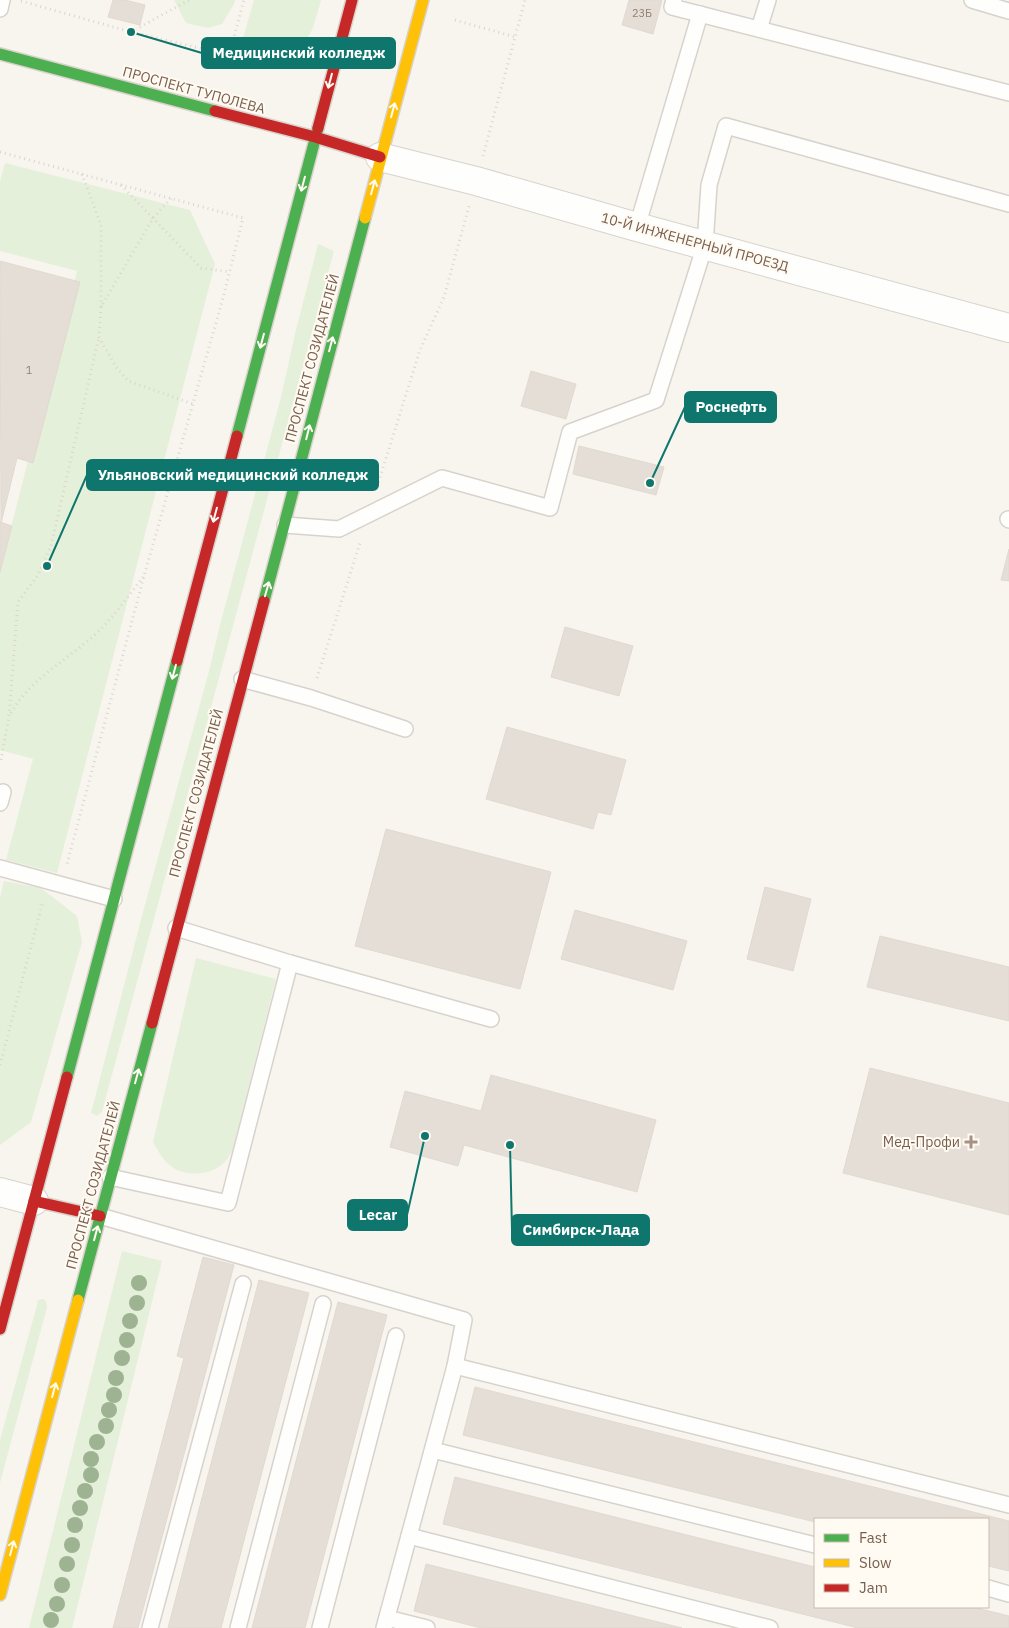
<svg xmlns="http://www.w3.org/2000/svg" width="1009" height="1628" font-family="'IBM Plex Sans',sans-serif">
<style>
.green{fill:#e5f0da}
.building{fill:#e5ded6;stroke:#e1d9d1}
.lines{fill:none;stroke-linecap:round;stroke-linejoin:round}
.lane-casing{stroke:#d8d2cc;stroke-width:18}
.street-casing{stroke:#d8d2cc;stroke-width:30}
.fast-casing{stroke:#d8d2cb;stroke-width:14}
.slow-casing{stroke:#d8d2cb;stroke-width:14}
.jam-casing{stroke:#d8d2cb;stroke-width:14}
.path{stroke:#dad5d0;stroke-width:3;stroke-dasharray:1 4;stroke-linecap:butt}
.lane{stroke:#fefefd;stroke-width:15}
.street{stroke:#fefefd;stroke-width:28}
.fast{stroke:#4caf50;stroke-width:11}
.slow{stroke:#ffc107;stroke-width:11}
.jam{stroke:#c62828;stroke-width:11}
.tree{fill:#9eb392}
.oneway{stroke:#fffaf2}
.poi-dot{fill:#a59386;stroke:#fffaf2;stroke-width:2}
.labels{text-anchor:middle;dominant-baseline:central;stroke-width:4;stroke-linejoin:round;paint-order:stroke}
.number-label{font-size:11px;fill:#958072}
.street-label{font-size:14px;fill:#785e4d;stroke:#fffaf2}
.poi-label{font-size:14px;fill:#785e4d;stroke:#fffaf2;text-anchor:end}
.leader{fill:none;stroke:#0f766e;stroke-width:2}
.callout-dot{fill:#0f766e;stroke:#fffaf2;stroke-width:2}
.callout{fill:#0f766e;stroke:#0f766e;stroke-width:2}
.callout-label{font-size:15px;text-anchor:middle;font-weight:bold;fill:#fff}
</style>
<rect width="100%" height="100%" fill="#f8f5ef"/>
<g class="green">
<polygon points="174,0 235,0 234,4 222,24 208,28 186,23"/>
<path d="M254,0H321C318,10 316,20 312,30C298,60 267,69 236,62Z"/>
<polygon points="5,163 190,210 215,264 57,873 6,860 33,759 0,750 0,570 77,271 0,251 0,181"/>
<polygon points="318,244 334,251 102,1112 97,1116 91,1113 143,912 209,671 220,625 281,397 295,334"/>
<polygon points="4,881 41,888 77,916 82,942 31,1122 0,1145 0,898"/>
<path d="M196,958L276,979L235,1140C234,1145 233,1151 230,1155C219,1174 194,1178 175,1169C165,1163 158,1152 153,1142Z"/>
<polygon points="122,1251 162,1261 72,1628 29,1628"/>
<polygon points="43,1299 46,1301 47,1307 0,1483 0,1440 37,1305 38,1300"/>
</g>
<g class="building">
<polygon points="113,0 125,0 145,5 140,25 108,17"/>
<polygon points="629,0 662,0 653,34 622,25"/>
<polygon points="0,261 80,282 33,463 17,458 1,523"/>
<polygon points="531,371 576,384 566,419 521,406"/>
<polygon points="579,446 664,467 656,495 573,474"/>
<polygon points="0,522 12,526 0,572"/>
<polygon points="1009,549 1009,581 1001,580"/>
<polygon points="565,627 633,646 619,696 551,677"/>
<polygon points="507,727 626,760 611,815 598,812 593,829 486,799"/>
<polygon points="386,829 551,872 520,989 355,946"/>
<polygon points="765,887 811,899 793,971 747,959"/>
<polygon points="575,910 687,941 673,990 561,959"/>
<polygon points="880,936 1009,967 1009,1021 867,987"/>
<polygon points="870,1068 1009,1103 1009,1215 843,1173"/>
<polygon points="491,1075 656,1120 637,1192 464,1145 458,1166 390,1147 405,1091 481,1111"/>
<polygon points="203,1257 234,1265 138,1628 113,1628 184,1358 177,1356"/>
<polygon points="259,1280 309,1293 221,1628 168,1628"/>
<polygon points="338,1302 387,1315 305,1628 252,1628"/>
<polygon points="475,1387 1009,1521 1009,1571 988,1566 988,1519 815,1519 815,1522 463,1435"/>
<polygon points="455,1477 815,1567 815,1607 973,1607 1009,1616 1009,1628 858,1628 443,1524"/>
<polygon points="426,1564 682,1628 481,1628 414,1611"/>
</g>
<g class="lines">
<defs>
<g id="lane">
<polyline points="674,0 672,7 1009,93"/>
<polyline points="972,0 1009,11"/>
<polyline points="0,9 2,0"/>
<polyline points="759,29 768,0"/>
<polyline points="637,227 700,14"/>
<polyline points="1008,519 1009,520"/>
<polyline points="285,525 339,529 442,478 550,508 570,432 656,400 705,245 709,185 726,126 1009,204"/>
<polyline points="242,679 311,698 405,729"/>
<polyline points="0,803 3,792"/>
<polyline points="0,868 114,899"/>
<polyline points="176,928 290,963 491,1019"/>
<polyline points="110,1177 228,1203 290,963"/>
<polyline points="100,1216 464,1320 455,1366 384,1628"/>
<polyline points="455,1366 1009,1505"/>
<polyline points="433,1450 815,1545"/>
<polyline points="409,1536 770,1628"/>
<polyline points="988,1588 1009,1594"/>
<polyline points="387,1618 427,1628"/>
<polyline points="150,1628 243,1284"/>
<polyline points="238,1628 323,1304"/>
<polyline points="320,1628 396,1336"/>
</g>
<g id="street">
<polyline points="380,157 476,181 637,227 1009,328"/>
<polyline points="0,1192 34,1201"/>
</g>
<g id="fast">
<polyline points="0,54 215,111"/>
<polyline points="237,436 318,128"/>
<polyline points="264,601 365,218"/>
<polyline points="67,1077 177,661"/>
<polyline points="78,1300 152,1023"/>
</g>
<g id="slow">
<polyline points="365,218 423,0"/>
<polyline points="0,1595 78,1300"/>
</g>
<g id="jam">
<polyline points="215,111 315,137 380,157"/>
<polyline points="318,128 352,0"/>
<polyline points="177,661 237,436"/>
<polyline points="152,1023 264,601"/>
<polyline points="34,1201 100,1216"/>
<polyline points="0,1329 67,1077"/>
</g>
</defs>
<use href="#lane" class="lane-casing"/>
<use href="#street" class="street-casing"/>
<use href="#fast" class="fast-casing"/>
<use href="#slow" class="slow-casing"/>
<use href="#jam" class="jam-casing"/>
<g class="path">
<polyline points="21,1 131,32 229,55 244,0"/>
<polyline points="455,20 515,37"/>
<polyline points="131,32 189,0"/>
<polyline points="0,152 243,218 223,298 144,576 67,864"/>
<polyline points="483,156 525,0"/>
<polyline points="82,174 101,225 101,307 153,218 171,198"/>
<polyline points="121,185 201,268 230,272"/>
<polyline points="101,307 99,337 116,367 128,381 193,404"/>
<polyline points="377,487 420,350 444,297 469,206"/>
<polyline points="317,678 360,543"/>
<path d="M11,713C32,676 73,657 102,628C117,612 130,594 143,577"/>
<polyline points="1,760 9,716 18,602 38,575 51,546 99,337"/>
<polyline points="0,1065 43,901"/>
</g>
<use href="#lane" class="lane"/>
<use href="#street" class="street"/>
<use href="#fast" class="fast"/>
<use href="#slow" class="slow"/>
<use href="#jam" class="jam"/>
</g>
<g class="tree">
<circle cx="139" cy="1283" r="8"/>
<circle cx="137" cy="1303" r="8"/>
<circle cx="130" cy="1321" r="8"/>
<circle cx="127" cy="1340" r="8"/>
<circle cx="122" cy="1358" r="8"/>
<circle cx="116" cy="1378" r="8"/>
<circle cx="114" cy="1395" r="8"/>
<circle cx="109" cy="1410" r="8"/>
<circle cx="106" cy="1426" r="8"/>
<circle cx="97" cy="1442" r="8"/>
<circle cx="91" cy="1459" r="8"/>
<circle cx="91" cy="1475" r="8"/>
<circle cx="85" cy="1491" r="8"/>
<circle cx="80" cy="1508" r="8"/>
<circle cx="75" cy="1525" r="8"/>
<circle cx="72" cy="1545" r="8"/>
<circle cx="67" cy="1564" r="8"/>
<circle cx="62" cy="1585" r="8"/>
<circle cx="57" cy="1604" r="8"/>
<circle cx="51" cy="1620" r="8"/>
</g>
<defs><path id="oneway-shaft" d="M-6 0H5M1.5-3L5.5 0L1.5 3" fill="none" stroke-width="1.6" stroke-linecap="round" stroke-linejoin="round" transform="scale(1.25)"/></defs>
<g class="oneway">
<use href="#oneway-shaft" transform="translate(330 81) rotate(105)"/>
<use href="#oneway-shaft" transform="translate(393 110) rotate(-75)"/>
<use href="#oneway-shaft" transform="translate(303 184) rotate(105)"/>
<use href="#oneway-shaft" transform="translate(373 187) rotate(-75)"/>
<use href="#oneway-shaft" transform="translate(262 341) rotate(105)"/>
<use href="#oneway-shaft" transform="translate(331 344) rotate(-75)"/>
<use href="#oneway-shaft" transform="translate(308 432) rotate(-76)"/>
<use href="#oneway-shaft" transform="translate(215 515) rotate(105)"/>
<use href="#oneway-shaft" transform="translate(267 589) rotate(-74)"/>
<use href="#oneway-shaft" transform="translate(174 672) rotate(105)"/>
<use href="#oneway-shaft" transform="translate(137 1076) rotate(-75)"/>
<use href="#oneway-shaft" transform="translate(96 1233) rotate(-75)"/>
<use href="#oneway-shaft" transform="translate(54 1390) rotate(-75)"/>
<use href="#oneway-shaft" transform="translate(12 1548) rotate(-75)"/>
</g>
<path class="poi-dot" d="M968.5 1134.5h5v5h5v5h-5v5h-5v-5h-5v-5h5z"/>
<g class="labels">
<g class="number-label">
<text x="642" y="13">23Б</text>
<text x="29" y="370">1</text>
</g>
<g class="street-label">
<text transform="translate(194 90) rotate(15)">ПРОСПЕКТ ТУПОЛЕВА</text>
<text transform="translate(695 242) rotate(15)">10-Й ИНЖЕНЕРНЫЙ ПРОЕЗД</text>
<text transform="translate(312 358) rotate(-75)">ПРОСПЕКТ СОЗИДАТЕЛЕЙ</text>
<text transform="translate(196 793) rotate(-75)">ПРОСПЕКТ СОЗИДАТЕЛЕЙ</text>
<text transform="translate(93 1185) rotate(-75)">ПРОСПЕКТ СОЗИДАТЕЛЕЙ</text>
</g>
<g class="poi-label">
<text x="960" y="1142">Мед-Профи</text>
</g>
</g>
<path class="leader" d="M131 32L202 53M650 483L685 407M47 566L87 475M425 1136L407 1215M510 1145L512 1230"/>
<g class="callout-dot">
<circle cx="131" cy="32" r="5"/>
<circle cx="650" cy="483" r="5"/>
<circle cx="47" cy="566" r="5"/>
<circle cx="425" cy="1136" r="5"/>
<circle cx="510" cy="1145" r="5"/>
</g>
<g class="callout">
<rect x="202" y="38" width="193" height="30" rx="5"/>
<rect x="685" y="392" width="91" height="30" rx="5"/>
<rect x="87" y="460" width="291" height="30" rx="5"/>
<rect x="348" y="1200" width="59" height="30" rx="5"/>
<rect x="512" y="1215" width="137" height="30" rx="5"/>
</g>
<g class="callout-label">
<text x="299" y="58">Медицинский колледж</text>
<text x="731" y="412">Роснефть</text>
<text x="233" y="480">Ульяновский медицинский колледж</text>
<text x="378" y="1220">Lecar</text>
<text x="581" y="1235">Симбирск-Лада</text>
</g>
<rect x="814" y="1518" width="175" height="90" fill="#fffaf2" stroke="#c9bcb0"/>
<rect x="824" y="1534" width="25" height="8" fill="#4caf50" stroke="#c9bcb0"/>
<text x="859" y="1543" font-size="15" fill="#785e4d">Fast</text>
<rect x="824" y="1559" width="25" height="8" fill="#ffc107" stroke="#c9bcb0"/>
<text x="859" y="1568" font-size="15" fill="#785e4d">Slow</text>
<rect x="824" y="1584" width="25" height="8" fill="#c62828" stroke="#c9bcb0"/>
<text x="859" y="1593" font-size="15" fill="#785e4d">Jam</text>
</svg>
